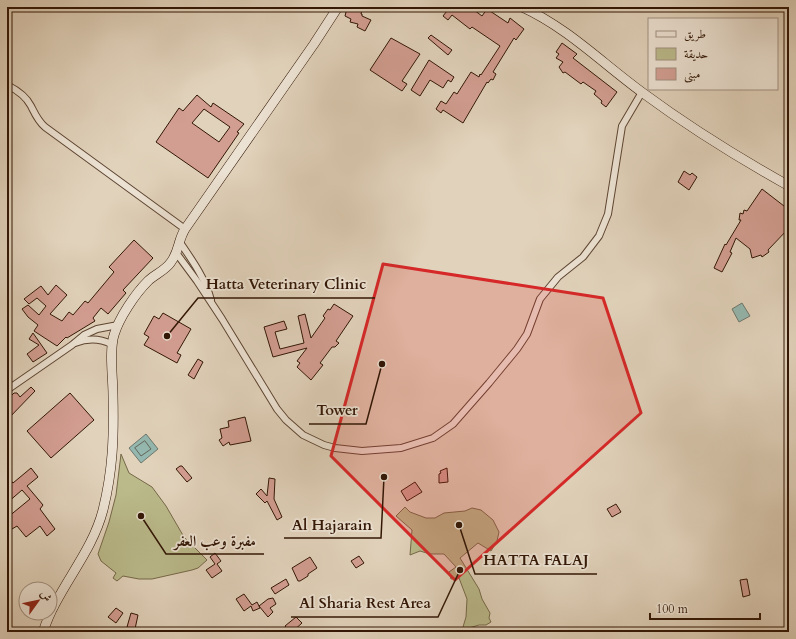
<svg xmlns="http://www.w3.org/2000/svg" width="796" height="639" font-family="Cardo,Amiri,serif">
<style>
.green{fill:#baba8b;stroke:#766848}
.water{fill:#94b8b0;stroke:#6d776c}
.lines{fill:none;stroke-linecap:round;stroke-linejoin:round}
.shore{stroke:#63675a;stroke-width:1}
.building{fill:#d39e92;stroke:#321605;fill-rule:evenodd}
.street-casing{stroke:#5e4532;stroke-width:8}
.secondary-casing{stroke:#321605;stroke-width:10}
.street{stroke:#ece2d3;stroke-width:6}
.secondary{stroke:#ece2d3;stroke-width:9}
.marked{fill:#d62828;fill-opacity:0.2;stroke:#d62828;stroke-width:3;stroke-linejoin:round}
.leader{fill:none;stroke:#321605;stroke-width:1.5}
.callout-dot{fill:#321605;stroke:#ece2d3;stroke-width:1.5}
.callout-label{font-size:15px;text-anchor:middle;font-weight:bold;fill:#321605;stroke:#ece2d3;stroke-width:3.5;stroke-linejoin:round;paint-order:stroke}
</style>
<rect width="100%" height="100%" fill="#e1d2bb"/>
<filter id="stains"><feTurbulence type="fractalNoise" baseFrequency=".005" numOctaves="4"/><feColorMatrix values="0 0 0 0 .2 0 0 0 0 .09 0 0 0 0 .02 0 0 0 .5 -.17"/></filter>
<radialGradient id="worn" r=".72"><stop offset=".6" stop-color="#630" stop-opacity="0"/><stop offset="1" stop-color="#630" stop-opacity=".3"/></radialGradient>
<g class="green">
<polygon points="121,454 129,473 152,487 166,506 184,537 207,560 198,568 192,570 152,579 139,579 123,576 117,581 113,578 116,573 101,561 98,554 109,522 116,495"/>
<polygon points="405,507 410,512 426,518 435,518 444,513 465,511 472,508 481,510 493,520 499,532 497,541 491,551 478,543 460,558 479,589 482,599 490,613 489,618 491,622 486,625 479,625 469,628 463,632 459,632 463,627 466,617 467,599 459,578 451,579 449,572 456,567 444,554 430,554 420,551 410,555 412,530 396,516"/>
</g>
<g class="water">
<polygon points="742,303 750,316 739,322 732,309"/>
<polygon points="146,434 158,449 141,463 129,448"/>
</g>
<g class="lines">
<polygon class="shore" points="145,441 151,449 141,456 135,448"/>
</g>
<g class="building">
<polygon points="353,7 362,10 361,14 362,14 362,16 371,20 365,31 357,27 358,24 350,22 351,19 345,16 347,8 353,10"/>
<polygon points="450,7 470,7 482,16 487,9 508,23 510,18 524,29 516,40 514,38 493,72 496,74 493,80 491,79 488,83 487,82 463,123 443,110 441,113 436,109 441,101 446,104 454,92 457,94 471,72 479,77 480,74 481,75 500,46 472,27 470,29 452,15 448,20 443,16"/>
<polygon points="431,35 452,50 448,55 428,38"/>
<polygon points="391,38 420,54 402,81 407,84 402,91 370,70"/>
<polygon points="562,43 577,54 573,58 617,92 606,107 601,103 602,101 594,94 596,91 583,82 581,84 565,72 563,73 559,67 563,62 556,58 559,54 556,52"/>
<polygon points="429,60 454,77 451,82 448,80 443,88 430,80 420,96 411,90"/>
<path d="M197,95L211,107L213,103L244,124L237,132L239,133L208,178L156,142L179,108L183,111ZM204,109L230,127L219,142L192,123Z"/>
<polygon points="684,171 690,175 692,173 697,177 689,190 678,182"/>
<polygon points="762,189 784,206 789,199 789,228 768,250 769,252 762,257 761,255 752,258 750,249 736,238 730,252 732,253 722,272 714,268 725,244 726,245 741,220 739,220 740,213 743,214 744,210 747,211"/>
<polygon points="134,240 153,258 123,290 126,293 108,314 101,308 93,318 95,321 67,338 66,337 57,346 34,331 38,325 28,317 22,309 28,305 39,315 46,306 37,298 29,304 24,299 41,286 48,295 56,285 67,295 50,314 62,321 69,312 73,315 85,301 88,303 114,272 109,267"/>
<polygon points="334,304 353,316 336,341 339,343 335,347 332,347 320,363 323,365 311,380 297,367 300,363 297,361 307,348 273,357 264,327 284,321 287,329 275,332 280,349 304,343 298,316 305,314 311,338 325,318 323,316 328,309 330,310"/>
<polygon points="163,313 191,329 177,353 181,355 177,363 144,345 149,337 144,334 154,316 159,319"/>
<polygon points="33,333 47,353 33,362 27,354 39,345 29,339"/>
<polygon points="198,359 203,362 194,379 188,375"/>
<polygon points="31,387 35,391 7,420 7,400 14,393 17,393 20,397"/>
<polygon points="70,393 94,420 51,458 27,431"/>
<polygon points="245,417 251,441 230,445 229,442 223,446 219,440 222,438 220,429 229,427 228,421"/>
<polygon points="180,466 182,466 192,478 187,482 176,469"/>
<polygon points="31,468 38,477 27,486 43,505 40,509 55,529 47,536 40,526 26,537 17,526 12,529 7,523 7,520 9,518 8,517 30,499 22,490 7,503 7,476 13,483"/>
<polygon points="447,468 448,482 439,483 439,474 441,473 440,471"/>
<polygon points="269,478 275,479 274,499 282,517 277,520 267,501 265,503 256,494 261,489 267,496"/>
<polygon points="415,482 422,492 407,501 401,491"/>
<polygon points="616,504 621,512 612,517 607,509"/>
<polygon points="215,553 221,561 217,564 222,571 212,578 206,570 215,564 210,557"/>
<polygon points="359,556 364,563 356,568 351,561"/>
<polygon points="310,557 317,568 308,574 308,576 300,581 298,581 292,568"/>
<polygon points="286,579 289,585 275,594 271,588"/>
<polygon points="747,579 750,595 743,597 740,580"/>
<polygon points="244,594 252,605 257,602 260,608 253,611 251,606 244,611 236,599"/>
<polygon points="273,598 276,604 270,608 273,612 268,617 259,606 268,599"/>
<polygon points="116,608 123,613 116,623 108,617"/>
<polygon points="131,613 138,615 135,629 127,627"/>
<polygon points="296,617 302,623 292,632 290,632 285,626"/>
</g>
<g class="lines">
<defs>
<g id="street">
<path d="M7,85C17,90 26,96 31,106C35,114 38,121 45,127L185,229"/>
<path d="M179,241C192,260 205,278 211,300"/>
<polyline points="177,254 197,281 222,319 277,409 286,420 303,435 324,445 335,448 362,451 401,448 433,438 453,424 489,383 517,349 527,334 540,299 558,277 583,257 599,236 608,214 622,126 642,92"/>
<path d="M75,343C88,338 99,338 111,344"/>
<polyline points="7,390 72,345 84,335 97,329 118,325"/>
</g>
<g id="secondary">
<path d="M522,7C568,28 603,64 643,93C689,127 739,158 789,186"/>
<path d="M43,632C46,623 50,613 55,604C71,573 94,545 103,510C113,470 114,436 113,395C113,378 109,351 114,335C119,318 135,294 148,281C155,274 165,271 171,262C179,252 178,240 185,229L314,44L338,7"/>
</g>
</defs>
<use href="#street" class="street-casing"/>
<use href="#secondary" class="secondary-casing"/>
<use href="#street" class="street"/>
<use href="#secondary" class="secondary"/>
</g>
<path class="marked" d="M383,264L603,298L641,413L455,580L331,456Z"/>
<path class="leader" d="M167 336L198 298H375M382 364L366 424H309M384 477L381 538H284M141 516L166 554H264M459 525L475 574H597M460 570L438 617H291"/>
<g class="callout-dot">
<circle cx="167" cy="336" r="4"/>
<circle cx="382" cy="364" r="4"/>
<circle cx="384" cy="477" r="4"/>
<circle cx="141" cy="516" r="4"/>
<circle cx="459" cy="525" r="4"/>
<circle cx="460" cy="570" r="4"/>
</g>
<g class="callout-label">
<text x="286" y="289">Hatta Veterinary Clinic</text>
<text x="337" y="415">Tower</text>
<text x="332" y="530">Al Hajarain</text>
<text x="215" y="546">مفبرة وعب العفر</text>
<text x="536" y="565">HATTA FALAJ</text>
<text x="365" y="608">Al Sharia Rest Area</text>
</g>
<rect width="796" height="639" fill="none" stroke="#e1d2bb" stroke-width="24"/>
<rect x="8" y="8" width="780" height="623" fill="none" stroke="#321605" stroke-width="2"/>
<rect x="12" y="12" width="772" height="615" fill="none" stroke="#321605"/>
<rect x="648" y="18" width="130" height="72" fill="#ece2d3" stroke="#a29081"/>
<rect x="656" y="31" width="20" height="6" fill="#ece2d3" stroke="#a29081"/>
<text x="684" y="38" font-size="12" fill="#321605">طريق</text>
<rect x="656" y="48" width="20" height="12" fill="#baba8b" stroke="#a29081"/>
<text x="684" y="58" font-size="12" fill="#321605">حديقة</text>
<rect x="656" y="68" width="20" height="12" fill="#d39e92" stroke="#a29081"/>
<text x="684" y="78" font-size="12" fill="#321605">مبنى</text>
<g transform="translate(38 601) rotate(57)"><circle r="19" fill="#ece2d3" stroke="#a29081"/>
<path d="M0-3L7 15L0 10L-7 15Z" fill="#8f2418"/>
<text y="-6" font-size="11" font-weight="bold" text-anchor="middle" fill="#321605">ش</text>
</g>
<path d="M650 613v6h110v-6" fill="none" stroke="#321605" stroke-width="2"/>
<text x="656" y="613" font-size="12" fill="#321605" stroke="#ece2d3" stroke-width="3" paint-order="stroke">100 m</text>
<rect width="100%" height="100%" filter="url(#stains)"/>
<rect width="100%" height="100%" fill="url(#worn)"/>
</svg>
